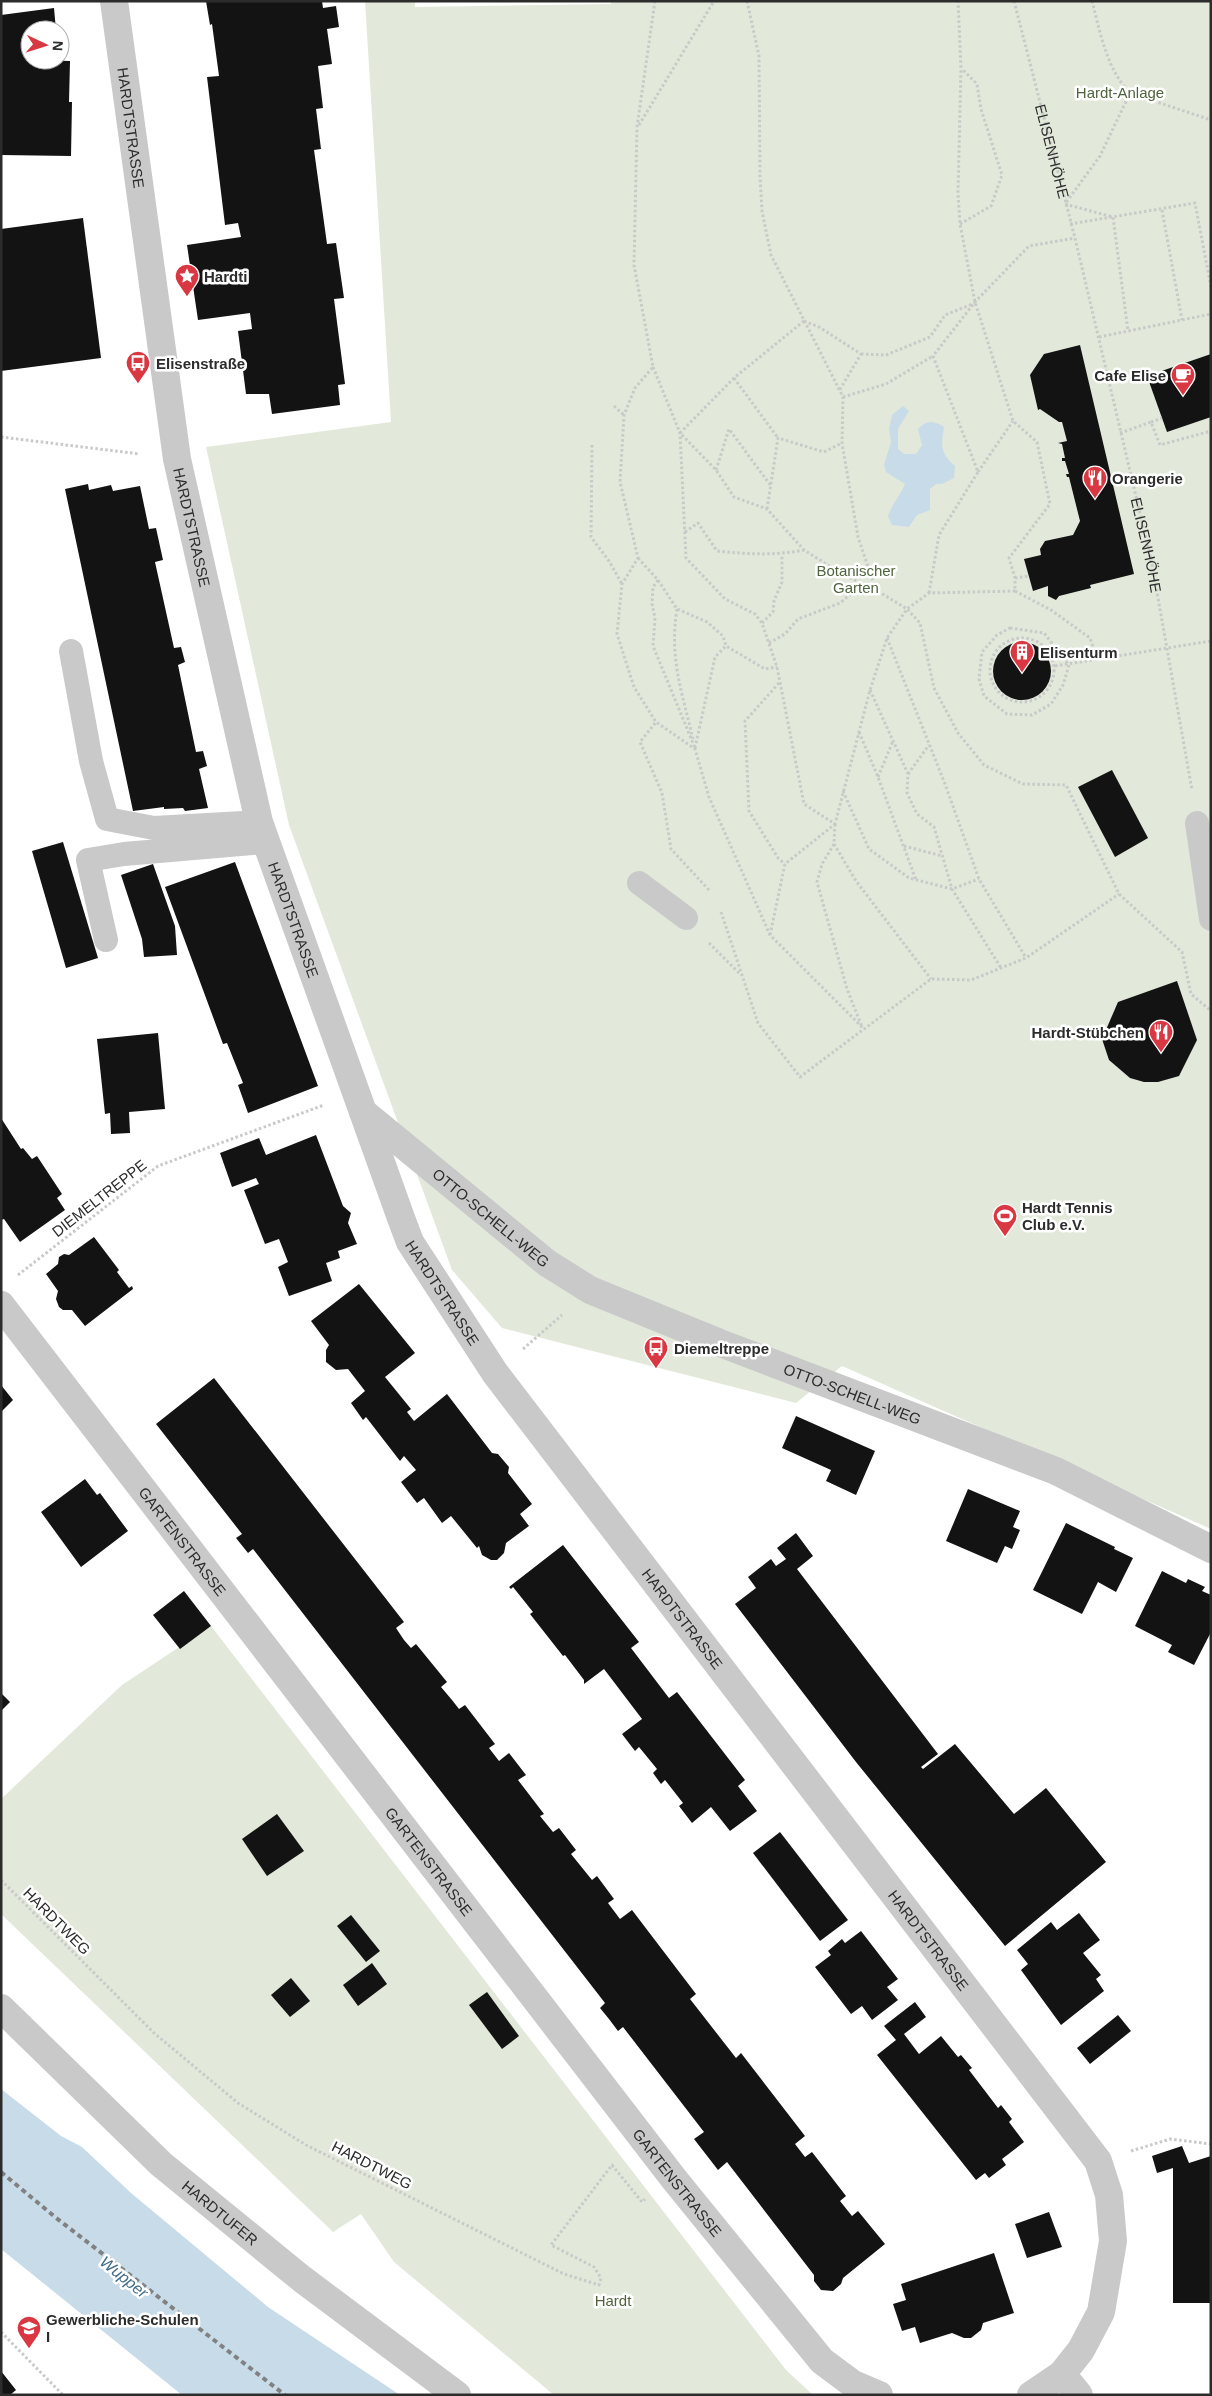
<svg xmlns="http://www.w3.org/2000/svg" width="1212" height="2396" font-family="Helvetica,sans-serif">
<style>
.green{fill:#e2e9da}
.water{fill:#c7dbe8}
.building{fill:#131313}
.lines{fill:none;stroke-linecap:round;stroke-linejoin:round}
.path{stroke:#c9c9c9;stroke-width:3;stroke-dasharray:2.5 2.5;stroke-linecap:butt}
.service{stroke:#c9c9c9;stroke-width:24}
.minor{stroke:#c9c9c9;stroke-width:28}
.tertiary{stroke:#c9c9c9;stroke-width:28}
.rail{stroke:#818181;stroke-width:4;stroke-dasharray:5 4;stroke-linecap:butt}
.labels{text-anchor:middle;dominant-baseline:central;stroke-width:5;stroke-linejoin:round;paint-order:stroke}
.park-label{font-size:15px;fill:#4f643d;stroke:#fff}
.street-label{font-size:15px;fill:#2c2c2c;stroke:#fff}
.poi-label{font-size:15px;font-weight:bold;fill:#2c2c2c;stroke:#fff;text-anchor:start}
.water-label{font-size:16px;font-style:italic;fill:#406c88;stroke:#fff}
</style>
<rect width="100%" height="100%" fill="#fff"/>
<g class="green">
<polygon points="365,1 415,1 415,7 611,4 611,1 1211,1 1211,1529 842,1366 796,1403 502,1328 452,1270 289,825 206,447 391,422"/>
<polygon points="211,1626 786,2370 813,2395 554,2395 394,2262 361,2214 333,2232 1,1914 1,1799 122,1685"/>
</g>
<g class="water">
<path d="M903,406L909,411L898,429V449L904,454H916L922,445L918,429C927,420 933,420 944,427C941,446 940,453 955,466L954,478L942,484H936L930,489V510L917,515L909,527L892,525L888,516C892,504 900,496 905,484L886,472L884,465L891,442L889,429L892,415Z"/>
<polygon points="1,2089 61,2136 82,2147 131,2193 268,2307 400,2395 182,2395 1,2249"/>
</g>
<g class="building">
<polygon points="206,1 322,1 323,8 336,6 339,27 327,29 332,64 318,66 323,108 316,109 321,149 314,150 327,244 336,243 344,298 334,299 345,384 338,385 340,405 272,414 269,394 246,394 238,331 252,329 250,313 198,320 187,245 241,237 238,223 225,225 207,77 219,76 212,24 210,25"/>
<polygon points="54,8 56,30 30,30 30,60 70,61 69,102 72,102 71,156 1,155 1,15"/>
<polygon points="83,218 101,358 1,371 1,229"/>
<polygon points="1080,345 1134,574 1090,585 1091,588 1059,596 1056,600 1048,596 1048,586 1033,591 1024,559 1041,555 1040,549 1045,541 1073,535 1080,521 1069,477 1067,477 1066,474 1069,474 1065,461 1062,461 1062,458 1065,458 1062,444 1058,443 1067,441 1062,422 1059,422 1040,409 1038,410 1030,375 1044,354"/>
<polygon points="1211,354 1211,417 1167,432 1147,376"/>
<polygon points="88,484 89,490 111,485 113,491 140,486 149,529 156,528 163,560 155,562 174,648 181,647 185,662 178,665 196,752 203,751 207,766 199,769 208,808 185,811 183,808 164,809 164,807 133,811 65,489"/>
<circle cx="1022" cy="671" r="29"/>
<polygon points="1112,770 1148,838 1115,857 1078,787"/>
<polygon points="63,842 98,958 66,968 32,851"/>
<polygon points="235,862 318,1086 248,1113 238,1085 243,1083 227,1043 223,1044 165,887"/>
<polygon points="153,864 175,926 177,955 144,957 142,939 121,875"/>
<polygon points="1177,981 1197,1040 1179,1076 1158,1082 1144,1082 1130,1078 1109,1060 1102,1039 1118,1002"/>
<polygon points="158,1033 165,1109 129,1112 130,1133 111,1134 110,1113 105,1114 97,1039"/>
<polygon points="1,1118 21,1149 23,1148 32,1159 37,1156 62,1194 57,1198 65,1210 20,1242 4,1219 1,1220"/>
<polygon points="316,1135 343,1206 351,1213 348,1223 357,1244 338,1251 340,1258 326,1263 332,1281 289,1296 278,1267 288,1262 279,1239 265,1244 244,1190 259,1184 256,1178 232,1187 220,1153 259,1138 266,1155"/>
<polygon points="94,1237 119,1270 117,1272 129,1288 132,1286 133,1289 85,1326 72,1310 63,1310 59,1307 56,1299 58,1291 46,1274 58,1264 59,1257 64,1254 69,1255"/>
<polygon points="359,1284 415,1353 385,1377 411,1409 407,1412 414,1421 447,1394 492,1453 498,1454 509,1467 508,1473 532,1504 520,1514 529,1526 506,1543 504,1553 497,1560 491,1560 482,1555 479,1546 477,1548 451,1516 442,1523 424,1498 417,1503 401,1482 416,1470 404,1456 400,1461 366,1417 363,1420 351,1403 365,1391 348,1369 336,1370 326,1362 326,1350 329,1345 311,1321"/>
<polygon points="214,1378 404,1622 396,1628 404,1640 411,1648 416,1644 447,1682 441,1687 452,1700 459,1709 465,1705 495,1744 489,1748 499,1761 509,1753 526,1775 518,1780 544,1814 540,1816 553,1832 559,1828 576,1850 571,1854 592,1880 597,1876 614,1899 608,1903 620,1919 632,1910 696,1994 690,1999 736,2058 741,2053 805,2136 795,2144 805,2157 812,2152 846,2196 840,2201 852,2216 858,2211 885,2244 843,2278 841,2284 833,2291 821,2290 814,2281 814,2275 727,2162 718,2170 694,2139 704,2132 623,2027 618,2031 609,2019 600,2008 605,2003 253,1549 248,1553 236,1538 242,1534 156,1424"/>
<polygon points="1,1385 13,1400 1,1412"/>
<polygon points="796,1416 875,1451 856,1495 826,1481 831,1470 782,1448"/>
<polygon points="85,1479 97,1495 100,1493 128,1531 81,1567 41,1512"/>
<polygon points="968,1489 1020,1511 1013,1527 1020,1530 1012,1549 1005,1546 997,1563 946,1541"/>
<polygon points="1066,1523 1115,1547 1114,1549 1133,1558 1116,1592 1098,1582 1082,1614 1033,1590"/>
<polygon points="796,1533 813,1556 797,1569 938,1754 921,1767 923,1769 955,1744 1014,1814 1046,1788 1106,1862 1005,1946 856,1762 735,1604 756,1588 748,1577 771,1559 776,1566 786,1559 777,1548"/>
<polygon points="563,1545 639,1642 631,1648 669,1698 677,1692 745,1780 738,1786 757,1811 730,1831 711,1807 692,1823 679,1806 683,1803 665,1780 661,1784 653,1773 657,1769 639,1747 635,1751 622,1734 642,1719 604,1669 584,1684 584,1680 565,1655 563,1656 530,1614 533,1612 513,1587 511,1589 509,1587"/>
<polygon points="1162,1571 1186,1583 1188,1579 1205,1587 1202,1591 1211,1595 1211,1632 1194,1665 1168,1652 1172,1645 1135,1626"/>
<polygon points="184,1591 211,1626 180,1649 153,1615"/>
<polygon points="1,1693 10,1702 1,1711"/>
<polygon points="277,1814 304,1851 267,1876 242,1839"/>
<polygon points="780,1832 848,1920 820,1941 753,1853"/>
<polygon points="1079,1913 1100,1940 1083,1953 1101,1975 1096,1979 1104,1991 1061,2025 1021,1970 1028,1964 1017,1950 1051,1922 1057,1930"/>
<polygon points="351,1915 380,1951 366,1962 337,1926"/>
<polygon points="861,1931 898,1979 887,1987 898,2000 872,2020 862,2006 851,2014 815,1967 831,1955 828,1951 842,1939 845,1943"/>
<polygon points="372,1963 387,1984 358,2006 343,1985"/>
<polygon points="291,1978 310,2001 290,2017 271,1995"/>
<polygon points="487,1992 519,2036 502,2049 469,2005"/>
<polygon points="915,2002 926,2017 904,2034 919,2054 941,2036 958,2057 961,2055 972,2068 969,2070 998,2108 1001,2105 1012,2119 1009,2122 1024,2142 1002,2159 1006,2165 989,2178 985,2173 976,2180 877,2055 896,2040 884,2026"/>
<polygon points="1118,2015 1131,2031 1090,2064 1077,2048"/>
<polygon points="1182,2146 1189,2163 1211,2156 1211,2303 1173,2303 1173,2168 1157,2173 1152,2156"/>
<polygon points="1049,2212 1062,2247 1027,2258 1015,2224"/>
<polygon points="994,2253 1014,2313 983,2323 981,2330 971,2338 964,2338 952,2333 920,2343 915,2327 902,2331 893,2304 906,2300 901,2284"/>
<polygon points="1,2371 16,2390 10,2395 1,2395"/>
</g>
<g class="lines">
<g class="path">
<polyline points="655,1 637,127 634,265 653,367 635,388 624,415 620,482 638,558 622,584 617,634 634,687 656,722"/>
<polyline points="747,1 759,56 760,176 762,211 771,255 843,397 842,443 858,537 876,590 907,609 929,593 1015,591 1015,578 1009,558 1050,504 1037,442 1013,421 975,302 960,224 958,193 961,68 958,1"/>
<path id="s1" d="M1014,1L1075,238L1152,564L1192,790"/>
<path d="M1092,1C1100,32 1107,70 1130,93L1100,156L1065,204L1113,217L1128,331"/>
<polyline points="1130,93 1211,120"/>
<polyline points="639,125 714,1"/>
<polyline points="1162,210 1182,320"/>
<polyline points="960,224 991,206 1002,175 981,109 977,84 962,69"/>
<polyline points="1070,224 1195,203 1211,287"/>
<polyline points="804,321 734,378 680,433 716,470 734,497 767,509 804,550 842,574 876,590"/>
<polyline points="804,321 819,327 861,354 839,391"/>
<polyline points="1099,337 1211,314"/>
<polyline points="861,354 886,355 930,337 945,315 975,303"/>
<polyline points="653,367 680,433 686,558 725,599 755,614 762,623 777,667 804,804 835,824 870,690 887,638 907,609 920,623 934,688 958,733 984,765 1023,784 1066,785 1119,894 1182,952 1191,994 1211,1011"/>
<polyline points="734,378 778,438"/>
<polyline points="843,397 886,384 933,356"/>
<polyline points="614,406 624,415"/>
<polyline points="1151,422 1162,418"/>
<polyline points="1120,433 1151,422 1160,445 1211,431"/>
<polyline points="1,437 140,454"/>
<polyline points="592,445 591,537 609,561 622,584"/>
<polyline points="716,470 729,429 771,486"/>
<polyline points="978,472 1013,421"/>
<polyline points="767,509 778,438 824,452 842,443"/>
<path d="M685,532L698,523L717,551C747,554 774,556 804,550"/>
<polyline points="638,558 658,580 677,609 707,622 723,636 726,646"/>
<polyline points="1015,578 1029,576"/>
<polyline points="658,580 653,587 652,604 655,618 653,646 695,748"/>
<polyline points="1015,591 1051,610 1090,638 1098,661"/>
<polyline points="929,593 939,535 978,472 933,356 975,302 1029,246 1075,238"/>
<path d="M677,609C669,658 682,692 693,739"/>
<polyline points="762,623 773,612 774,601 782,582 782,555"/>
<polygon points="1010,628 1044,633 1069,665 1063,685 1051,704 1032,715 1007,714 984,696 979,679 982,652 997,635"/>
<circle cx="1022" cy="670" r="32"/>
<polyline points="887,638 945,784 979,879 1026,958"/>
<polyline points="769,643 785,634 798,619 840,603 863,584"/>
<polyline points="1055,666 1211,641"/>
<polyline points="779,683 745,721 749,811 778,858 785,864"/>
<polyline points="870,690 908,774 907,793 917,814 934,827 952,889 1001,968"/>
<polyline points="859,732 878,777 916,880"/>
<polyline points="695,748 715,657 726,646 765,669 777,667"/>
<polyline points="908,774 929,745"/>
<polyline points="878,777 893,741"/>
<polyline points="843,791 869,849 909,878 952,889 979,879"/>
<polyline points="835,824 834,844 856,881 931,979"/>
<polyline points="834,844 822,864 817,882 847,989 862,1027"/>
<polyline points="904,846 942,856"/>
<polyline points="709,890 671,849 662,793 640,742 656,722 695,749 709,797 770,935 863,1028"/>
<polyline points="721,912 758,1023 800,1077 931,979 971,980 1026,958 1119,894"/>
<polyline points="770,935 785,864 835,824"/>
<polyline points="709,943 740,974"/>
<polyline points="18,1275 158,1166 324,1105"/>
<polyline points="523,1349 562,1315"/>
<polyline points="1,1880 154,2033 238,2103 306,2145 564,2274 599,2285 601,2278 594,2267 551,2245 612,2165 642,2202 645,2199"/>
<polyline points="1131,2151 1170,2139 1211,2144"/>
<polyline points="1,2332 63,2395"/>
</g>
<g class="service">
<polyline points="71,651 91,761 107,819 154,828 259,822"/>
<polyline points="1197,823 1211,919"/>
<polyline points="639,883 686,918"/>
<polyline points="106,940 88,860 124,854 264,842"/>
</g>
<g class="minor">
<path id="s2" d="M114,1L177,459L259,822L401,1218L410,1242L495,1373L1098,2161L1109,2195L1113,2241L1101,2312L1081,2350L1062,2374L1031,2395"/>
<path id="s3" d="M363,1112L547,1263L590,1290L720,1343L1056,1471L1211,1549"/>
<path id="s4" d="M1,1305L674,2179L822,2361L853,2384L879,2395"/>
<polyline points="1062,2374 1079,2395"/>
</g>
<path class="tertiary" id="s5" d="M1,2008L161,2164L302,2279L457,2395"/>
<polyline class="rail" points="1,2172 55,2217 285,2395"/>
</g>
<defs>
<symbol id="sight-pin" viewBox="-11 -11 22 30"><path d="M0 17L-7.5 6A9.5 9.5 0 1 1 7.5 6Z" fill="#d93843" stroke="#fff"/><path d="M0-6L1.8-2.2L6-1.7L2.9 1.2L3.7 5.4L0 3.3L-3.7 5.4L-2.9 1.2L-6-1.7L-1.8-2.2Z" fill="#fff"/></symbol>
<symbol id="bus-pin" viewBox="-11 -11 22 30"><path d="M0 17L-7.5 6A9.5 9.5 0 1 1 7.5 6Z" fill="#d93843" stroke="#fff"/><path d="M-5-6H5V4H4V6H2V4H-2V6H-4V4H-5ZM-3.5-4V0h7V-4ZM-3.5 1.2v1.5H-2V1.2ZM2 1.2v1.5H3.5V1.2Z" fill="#fff"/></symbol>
<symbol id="cafe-pin" viewBox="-11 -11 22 30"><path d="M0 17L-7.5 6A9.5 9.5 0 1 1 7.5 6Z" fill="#d93843" stroke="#fff"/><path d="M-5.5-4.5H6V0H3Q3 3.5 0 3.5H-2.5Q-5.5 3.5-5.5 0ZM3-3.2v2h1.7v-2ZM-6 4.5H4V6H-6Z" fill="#fff"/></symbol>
<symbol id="restaurant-pin" viewBox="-11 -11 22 30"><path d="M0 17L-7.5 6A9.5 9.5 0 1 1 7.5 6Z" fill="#d93843" stroke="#fff"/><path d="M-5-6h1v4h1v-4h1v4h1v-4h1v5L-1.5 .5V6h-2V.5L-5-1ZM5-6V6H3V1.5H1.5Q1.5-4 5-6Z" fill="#fff"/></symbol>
<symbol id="building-pin" viewBox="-11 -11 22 30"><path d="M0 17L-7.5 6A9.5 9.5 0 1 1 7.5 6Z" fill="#d93843" stroke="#fff"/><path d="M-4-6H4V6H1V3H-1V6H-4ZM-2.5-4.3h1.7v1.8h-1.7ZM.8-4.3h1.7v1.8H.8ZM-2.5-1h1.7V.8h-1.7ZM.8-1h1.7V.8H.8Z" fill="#fff"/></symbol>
<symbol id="stadium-pin" viewBox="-11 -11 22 30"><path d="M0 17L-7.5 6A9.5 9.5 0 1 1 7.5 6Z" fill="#d93843" stroke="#fff"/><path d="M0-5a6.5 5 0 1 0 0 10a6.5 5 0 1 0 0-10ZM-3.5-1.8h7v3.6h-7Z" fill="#fff"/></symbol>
<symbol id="school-pin" viewBox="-11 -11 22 30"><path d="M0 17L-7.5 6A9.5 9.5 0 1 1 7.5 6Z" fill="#d93843" stroke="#fff"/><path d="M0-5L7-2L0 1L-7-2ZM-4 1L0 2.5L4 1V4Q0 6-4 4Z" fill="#fff"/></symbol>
</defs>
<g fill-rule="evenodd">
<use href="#sight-pin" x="173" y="262" width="28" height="38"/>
<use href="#bus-pin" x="124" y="349" width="28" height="38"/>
<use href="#cafe-pin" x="1169" y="361" width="28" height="38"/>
<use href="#restaurant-pin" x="1081" y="464" width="28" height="38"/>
<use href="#building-pin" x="1008" y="638" width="28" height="38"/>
<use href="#restaurant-pin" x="1147" y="1018" width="28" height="38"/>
<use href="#stadium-pin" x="991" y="1202" width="28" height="38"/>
<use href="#bus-pin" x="642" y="1334" width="28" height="38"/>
<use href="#school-pin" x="15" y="2314" width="28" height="38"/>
</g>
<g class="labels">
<g class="park-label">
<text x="1120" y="92">Hardt-Anlage</text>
<text x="856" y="570">Botanischer<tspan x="856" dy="17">Garten</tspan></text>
<text x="613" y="2300">Hardt</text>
</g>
<g class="street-label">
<text stroke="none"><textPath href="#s2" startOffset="128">HARDTSTRASSE</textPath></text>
<text stroke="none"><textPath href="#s1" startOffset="155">ELISENHÖHE</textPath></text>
<text stroke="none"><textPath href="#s2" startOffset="532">HARDTSTRASSE</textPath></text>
<text stroke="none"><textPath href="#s1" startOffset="560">ELISENHÖHE</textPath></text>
<text stroke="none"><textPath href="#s2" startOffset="938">HARDTSTRASSE</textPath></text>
<text transform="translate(99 1198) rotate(-38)">DIEMELTREPPE</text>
<text stroke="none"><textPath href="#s3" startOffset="166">OTTO-SCHELL-WEG</textPath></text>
<text stroke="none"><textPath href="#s2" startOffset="1341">HARDTSTRASSE</textPath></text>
<text stroke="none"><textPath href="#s3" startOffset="571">OTTO-SCHELL-WEG</textPath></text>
<text stroke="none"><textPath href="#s4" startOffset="298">GARTENSTRASSE</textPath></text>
<text stroke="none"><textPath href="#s2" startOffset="1746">HARDTSTRASSE</textPath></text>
<text stroke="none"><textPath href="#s4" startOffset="702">GARTENSTRASSE</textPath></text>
<text transform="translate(57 1921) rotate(45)">HARDTWEG</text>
<text stroke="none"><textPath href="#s2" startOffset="2151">HARDTSTRASSE</textPath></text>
<text transform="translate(372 2165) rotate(27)">HARDTWEG</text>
<text stroke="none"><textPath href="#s4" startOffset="1108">GARTENSTRASSE</textPath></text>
<text stroke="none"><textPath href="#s5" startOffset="300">HARDTUFER</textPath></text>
</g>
<g class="poi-label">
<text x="204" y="276">Hardti</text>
<text x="156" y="363">Elisenstraße</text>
<text x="1166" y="375" text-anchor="end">Cafe Elise</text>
<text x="1112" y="478">Orangerie</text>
<text x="1040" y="652">Elisenturm</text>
<text x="1144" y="1032" text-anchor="end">Hardt-Stübchen</text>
<text x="1022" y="1207">Hardt Tennis<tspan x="1022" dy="17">Club e.V.</tspan></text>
<text x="674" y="1348">Diemeltreppe</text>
<text x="46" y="2319">Gewerbliche-Schulen<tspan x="46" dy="17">I</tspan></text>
</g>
<g class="water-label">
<text transform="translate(124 2277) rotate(39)">Wupper</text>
</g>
</g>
<rect width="1212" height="2396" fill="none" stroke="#2c2c2c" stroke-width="5"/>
<g transform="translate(45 45) rotate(94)"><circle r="24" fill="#ffffff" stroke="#ababab"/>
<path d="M0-4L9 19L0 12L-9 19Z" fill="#d93843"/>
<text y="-8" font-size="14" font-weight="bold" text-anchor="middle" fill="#2c2c2c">N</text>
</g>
</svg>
